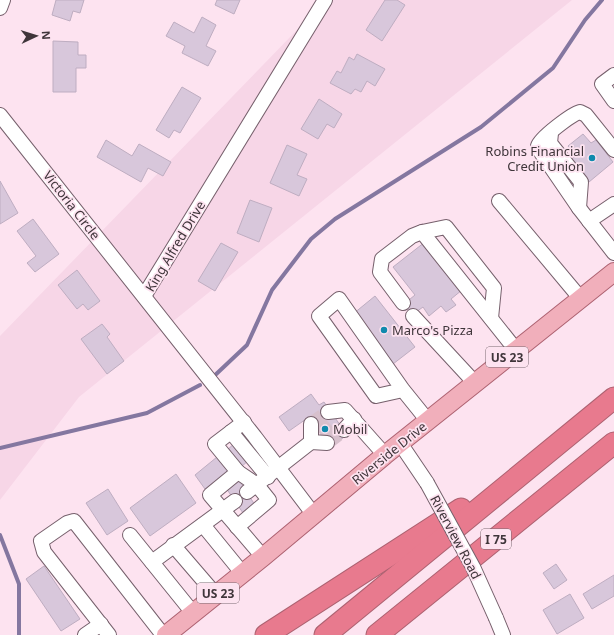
<svg xmlns="http://www.w3.org/2000/svg" width="614" height="635" font-family="'Noto Sans',sans-serif">
<style>
.built{fill:#f7d6e7}
.lines{fill:none;stroke-linecap:round;stroke-linejoin:round}
.stream{stroke:#8477a0;stroke-width:4}
.building{fill:#d8c7db;stroke:#beadc1}
.minor-tunnel{stroke:#d7c0cc;stroke-width:14;stroke-dasharray:14 7;stroke-linecap:butt}
.minor-casing{stroke:#76606c;stroke-width:16}
.major-casing{stroke:#ad6271;stroke-width:20}
.highway-casing{stroke:#ad6271;stroke-width:23}
.minor{stroke:#fff;stroke-width:14}
.major{stroke:#f1afbb;stroke-width:18}
.highway{stroke:#e87a8e;stroke-width:21}
.minor-bridge-casing{stroke:#76606c;stroke-width:16;stroke-linecap:butt}
.minor-bridge{stroke:#fff;stroke-width:14}
.poi-dot{fill:#0f8aad;stroke:#fde3f0;stroke-width:1.5}
.labels{text-anchor:middle;dominant-baseline:central;stroke-width:3.5;stroke-linejoin:round;paint-order:stroke}
.shield{fill:#fde3f0;stroke:#786971;stroke-width:1}
.shield-label{font-size:12px;font-weight:bold;fill:#3f353a}
.poi-label{font-size:13px;fill:#3f353a;stroke:#fde3f0;text-anchor:start}
.street-label{font-size:13px;fill:#3f353a;stroke:#fde3f0}
</style>
<rect width="100%" height="100%" fill="#fde3f0"/>
<polygon class="built" points="326,0 572,0 79,397 0,500 0,336"/>
<g class="lines">
<g class="stream">
<polyline points="212,378 247,345 272,290 311,239 335,219 481,127 553,68 585,20 602,0"/>
<polyline points="0,448 147,413 200,385"/>
<polyline points="0,535 19,584 19,635"/>
</g>
</g>
<g class="building">
<polygon points="56,0 84,0 80,13 73,11 70,21 52,15"/>
<polygon points="217,0 240,0 234,14 215,5"/>
<polygon points="385,0 397,0 405,5 382,41 366,30"/>
<polygon points="202,17 216,25 206,46 216,51 208,66 182,53 185,46 166,36 174,22 194,33"/>
<polygon points="53,41 78,42 78,55 86,55 86,68 76,68 76,92 53,92"/>
<polygon points="357,54 385,69 375,86 367,81 361,92 355,89 351,94 330,83 337,71 341,73 349,57 354,60"/>
<polygon points="182,87 201,98 180,133 174,130 169,138 156,130"/>
<polygon points="319,99 342,114 334,128 327,124 318,139 301,129"/>
<polygon points="583,134 591,143 596,140 613,162 589,182 571,159 576,156 568,146"/>
<polygon points="106,140 132,156 139,144 171,162 163,176 148,168 141,182 97,157"/>
<polygon points="287,145 307,154 297,175 307,179 299,196 270,183"/>
<polygon points="0,181 18,213 0,224"/>
<polygon points="250,200 272,208 259,242 237,233"/>
<polygon points="33,219 59,254 35,272 27,263 36,256 17,231"/>
<polygon points="425,242 462,290 451,299 456,305 446,312 441,306 429,316 423,307 412,315 404,304 415,295 393,267"/>
<polygon points="221,243 238,252 215,291 198,281"/>
<polygon points="77,270 100,301 88,310 83,304 77,309 58,285"/>
<polygon points="375,296 415,347 393,364 353,314"/>
<polygon points="102,324 110,334 107,337 124,361 107,374 81,339"/>
<polygon points="311,394 319,405 324,402 347,435 330,447 309,417 289,431 279,417"/>
<polygon points="236,442 250,459 240,468 226,451"/>
<polygon points="217,457 228,471 205,489 195,475"/>
<polygon points="176,474 196,503 150,536 130,508"/>
<polygon points="237,477 255,505 243,513 224,485"/>
<polygon points="108,489 128,521 107,535 86,503"/>
<polygon points="556,564 567,580 554,589 543,573"/>
<polygon points="44,566 80,619 61,631 26,579"/>
<polygon points="614,575 614,596 592,609 583,594"/>
<polygon points="570,594 584,618 557,634 543,610"/>
</g>
<g class="lines">
<g class="minor-tunnel">
<polyline points="311,424 328,412"/>
<polyline points="320,434 335,421"/>
<polyline points="327,443 344,430"/>
</g>
<defs>
<g id="minor">
<polyline points="0,8 3,0"/>
<polyline points="614,75 602,84 614,101"/>
<polyline points="0,115 255,437 314,515"/>
<polyline points="551,133 550,143 581,182 579,208"/>
<path d="M614,150L586,115L580,112C572,114 540,138 538,146L540,151L579,208L614,253"/>
<polyline points="499,201 581,299"/>
<polyline points="589,221 614,204"/>
<polyline points="422,232 446,227 494,288 491,318"/>
<polyline points="144,296 325,0"/>
<polyline points="403,303 380,272 382,259 412,236 422,232 516,350"/>
<polyline points="413,316 475,383"/>
<polyline points="403,390 376,396 319,316 339,299 403,390 428,421"/>
<polyline points="328,412 345,410 385,455"/>
<polyline points="244,422 215,444 238,472 210,495 263,557"/>
<polyline points="344,430 354,419"/>
<polyline points="231,432 268,477"/>
<polyline points="311,442 327,443"/>
<polyline points="400,443 427,483"/>
<polyline points="247,492 311,442 311,424"/>
<polyline points="203,525 243,574"/>
<polyline points="237,527 269,500 257,485 238,472"/>
<polyline points="130,535 193,613"/>
<polyline points="173,545 216,595"/>
<polyline points="152,562 235,501"/>
<polyline points="496,618 503,635"/>
<polyline points="85,635 101,624"/>
<polyline points="109,635 44,552 41,541 67,523 74,521 163,635"/>
</g>
<polyline id="major" points="166,635 263,557 385,455 614,272"/>
<g id="highway">
<polyline points="266,635 461,509"/>
<polyline points="325,635 614,398"/>
<polyline points="377,635 614,443"/>
</g>
</defs>
<use href="#minor" class="minor-casing"/>
<use href="#major" class="major-casing"/>
<use href="#highway" class="highway-casing"/>
<use href="#minor" class="minor"/>
<use href="#major" class="major"/>
<use href="#highway" class="highway"/>
<defs>
<polyline id="minor-bridge" points="427,483 473,567 496,618"/>
</defs>
<use href="#minor-bridge" class="minor-bridge-casing"/>
<use href="#minor-bridge" class="minor-bridge"/>
</g>
<g class="poi-dot">
<circle cx="592" cy="158" r="4"/>
<circle cx="384" cy="330" r="4"/>
<circle cx="325" cy="429" r="4"/>
</g>
<g class="labels">
<g class="shield">
<rect x="486" y="347" width="42" height="20" rx="3"/>
<rect x="481" y="529" width="30" height="20" rx="3"/>
<rect x="197" y="583" width="42" height="20" rx="3"/>
</g>
<g class="shield-label">
<text x="507" y="357">US 23</text>
<text x="496" y="539">I 75</text>
<text x="218" y="593">US 23</text>
</g>
<g class="poi-label">
<text x="584" y="151" text-anchor="end">Robins Financial<tspan x="584" dy="15">Credit Union</tspan></text>
<text x="392" y="330">Marco's Pizza</text>
<text x="333" y="429">Mobil</text>
</g>
<g class="street-label">
<text transform="translate(72 205) rotate(52)">Victoria Circle</text>
<text transform="translate(175 246) rotate(-59)">King Alfred Drive</text>
<text transform="translate(389 453) rotate(-39)">Riverside Drive</text>
<text transform="translate(456 537) rotate(62)">Riverview Road</text>
</g>
</g>
<g transform="translate(36 36) rotate(86)" stroke="#fde3f0" stroke-width="3" paint-order="stroke">
<path d="M0-3L7 15L0 10L-7 15Z" fill="#3f353a"/>
<text y="-6" font-size="11" font-weight="bold" text-anchor="middle" fill="#3f353a">N</text>
</g>
</svg>
